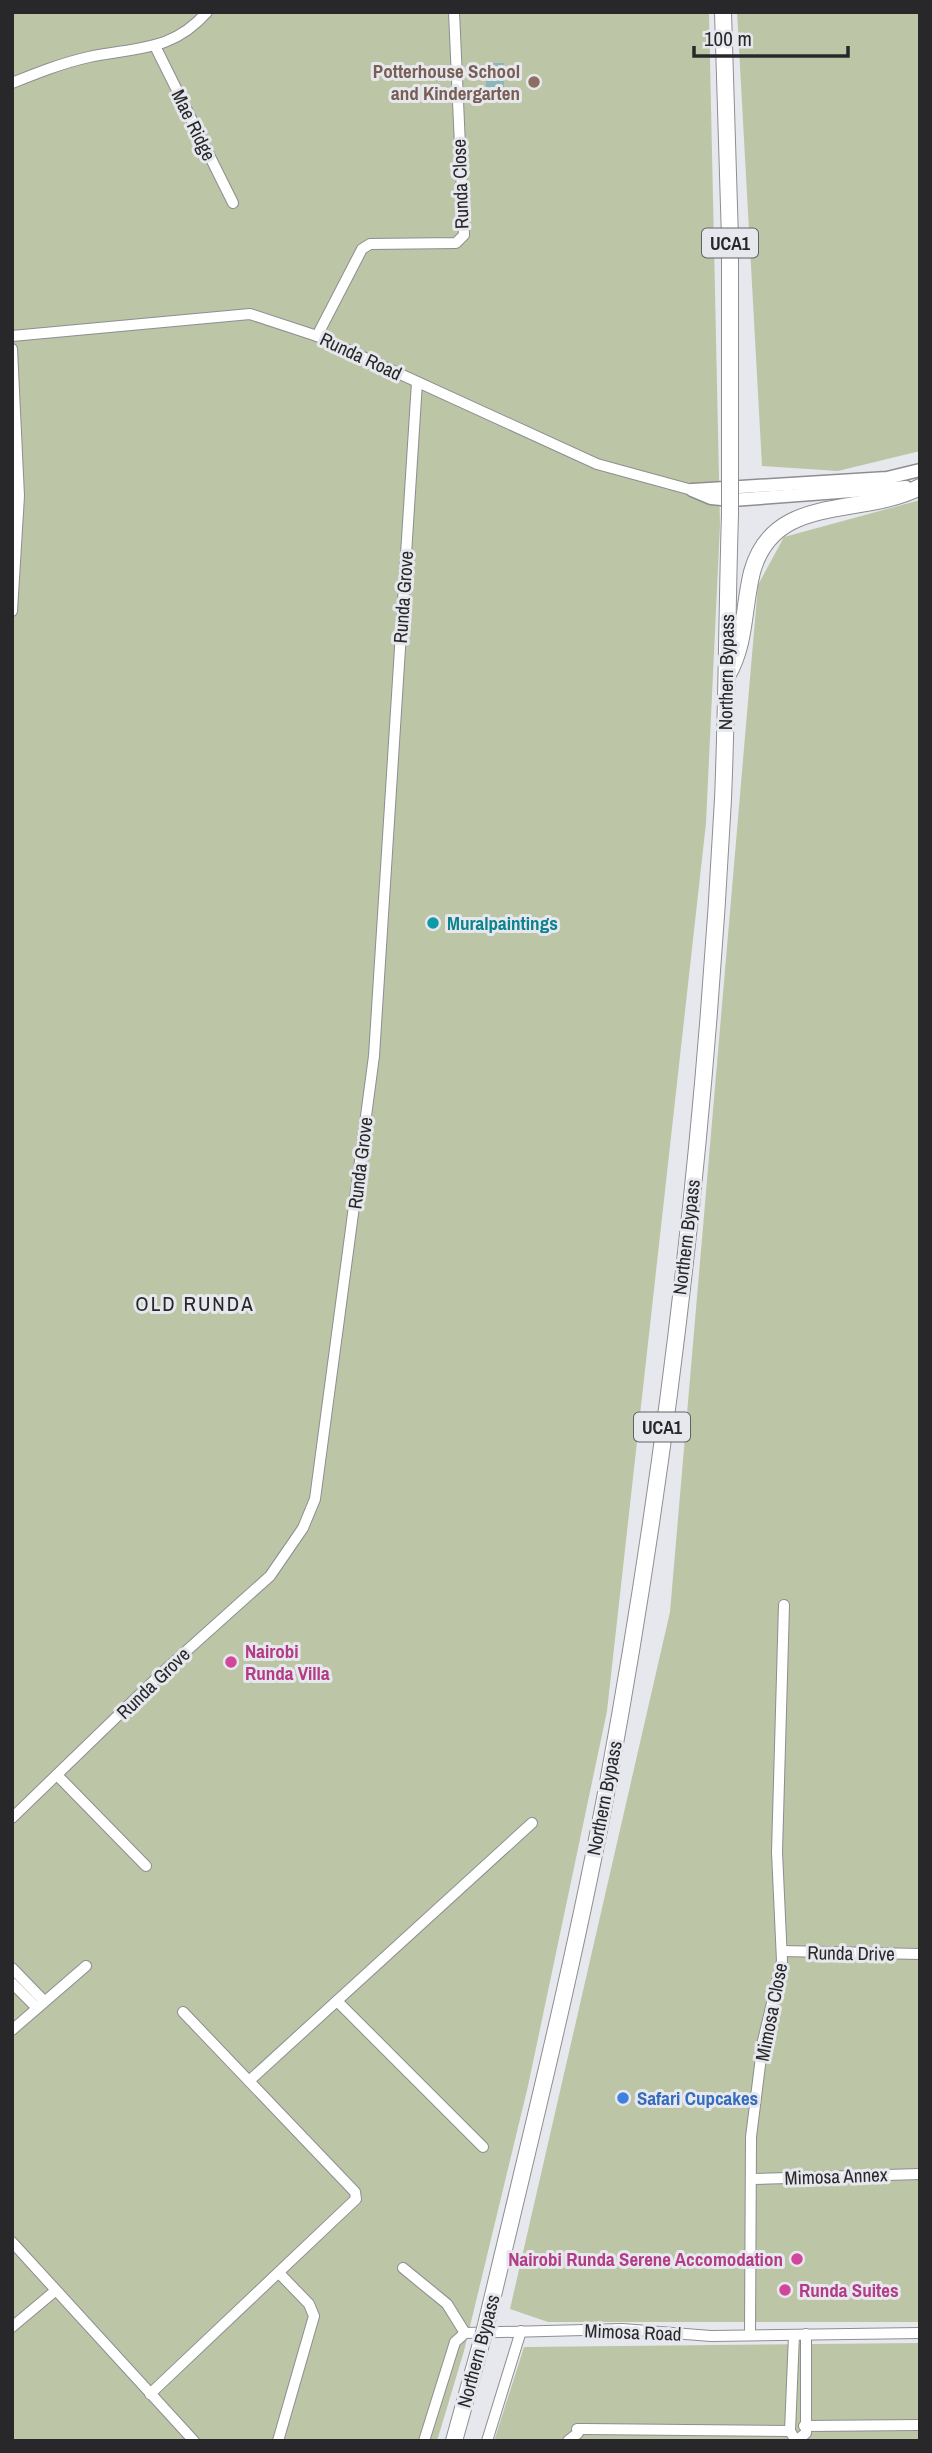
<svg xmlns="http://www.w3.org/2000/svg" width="932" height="2453" font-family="'Archivo Narrow',sans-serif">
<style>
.green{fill:#bcc5a6}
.water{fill:#8bb7ba}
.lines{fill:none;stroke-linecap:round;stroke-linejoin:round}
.minor-casing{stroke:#8d8e92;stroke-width:12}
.tertiary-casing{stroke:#8d8e92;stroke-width:15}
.primary-casing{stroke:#8d8e92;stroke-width:18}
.minor{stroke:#fff;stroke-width:10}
.tertiary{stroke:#fff;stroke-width:12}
.primary{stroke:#fff;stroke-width:16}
.primary-bridge-casing{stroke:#8d8e92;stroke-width:18;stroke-linecap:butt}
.primary-bridge{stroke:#fff;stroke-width:16}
.education-dot{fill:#8d6e63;stroke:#e7e8ed;stroke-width:2.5}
.culture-dot{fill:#0f9aa8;stroke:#e7e8ed;stroke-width:2.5}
.hotel-dot{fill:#d1479c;stroke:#e7e8ed;stroke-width:2.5}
.shop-dot{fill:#3f7fe0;stroke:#e7e8ed;stroke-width:2.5}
.labels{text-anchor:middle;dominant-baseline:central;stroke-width:6;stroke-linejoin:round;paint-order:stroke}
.shield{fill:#e7e8ed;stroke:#616264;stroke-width:2}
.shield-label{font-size:18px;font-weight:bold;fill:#28282a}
.education-label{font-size:19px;font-weight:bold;fill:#785e54;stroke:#e7e8ed;text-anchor:end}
.street-label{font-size:19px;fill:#28282a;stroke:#e7e8ed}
.culture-label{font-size:19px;font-weight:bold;fill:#0d838f;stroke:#e7e8ed;text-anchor:start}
.hotel-label{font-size:19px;font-weight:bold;fill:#b23c85;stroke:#e7e8ed;text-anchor:start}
.shop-label{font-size:19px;font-weight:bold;fill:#366cbe;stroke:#e7e8ed;text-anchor:start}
.neighbourhood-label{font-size:21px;letter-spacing:2px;fill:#28282a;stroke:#e7e8ed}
</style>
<rect width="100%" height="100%" fill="#e7e8ed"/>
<g class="green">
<polygon points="12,12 709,12 720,525 706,823 607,1711 528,2086 464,2351 437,2441 12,2441"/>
<polygon points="737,12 920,12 920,451 838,471 762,466"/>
<polygon points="920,500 920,2322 548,2322 510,2309 670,1612 758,585 784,537"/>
<polygon points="920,2343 920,2441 494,2441 524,2347"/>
</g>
<polygon class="water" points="486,63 504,63 504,100 486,101"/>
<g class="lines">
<defs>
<g id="minor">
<polyline points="156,48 233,203"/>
<path d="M12,83C37,73 62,63 89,57C136,47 172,52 207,12"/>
<polyline points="12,336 250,314 317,336 597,464 692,490"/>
<polyline points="317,336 362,249 370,244 456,243 464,235 454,12"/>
<polyline points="12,349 19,496 12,611"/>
<polyline points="57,1775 146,1866"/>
<polyline points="12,1818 164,1671 270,1576 303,1528 315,1499 374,1056 417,382"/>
<polyline points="782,1951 920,1954"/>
<polyline points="12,1968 44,2001"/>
<polyline points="12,1983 37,2008"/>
<polyline points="337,2001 483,2147"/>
<polyline points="12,2030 86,1966"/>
<polyline points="249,2081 532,1823"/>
<polyline points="753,2179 920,2174"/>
<polyline points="12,2242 194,2441"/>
<polyline points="403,2268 447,2304 465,2333"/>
<polyline points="12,2327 55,2291"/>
<polyline points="750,2334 751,2137 763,2041 782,1961 777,1852 784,1605"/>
<polyline points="794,2335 790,2431 796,2441 806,2433 806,2334"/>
<polyline points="150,2394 356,2199 355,2192 183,2012"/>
<polyline points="804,2426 920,2425"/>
<polyline points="278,2441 314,2316 309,2304 279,2273"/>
<polyline points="424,2441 455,2342 465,2333 622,2329 711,2336 920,2333"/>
<polyline points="487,2441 521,2331"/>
<polyline points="568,2441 578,2433 577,2429 584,2429 790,2431"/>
</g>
<g id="tertiary">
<polyline points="692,490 711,498 732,500 906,487"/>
<polyline points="693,490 887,478 920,470"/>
</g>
<g id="primary">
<polyline points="723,12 730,239 730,474"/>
<path d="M727,676C746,644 743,608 752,572C774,492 860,518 920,487"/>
<path d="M486,2325C529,2143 575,1961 609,1777C668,1455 706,1126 723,799C727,704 727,609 730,514"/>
<polyline points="454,2441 482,2340"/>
</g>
</defs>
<use href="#minor" class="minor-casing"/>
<use href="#tertiary" class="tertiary-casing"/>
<use href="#primary" class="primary-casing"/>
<use href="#minor" class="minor"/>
<use href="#tertiary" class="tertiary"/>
<use href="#primary" class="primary"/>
<defs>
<g id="primary-bridge">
<polyline points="730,514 730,474"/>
<polyline points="482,2340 486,2325"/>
</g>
</defs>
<use href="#primary-bridge" class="primary-bridge-casing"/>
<use href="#primary-bridge" class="primary-bridge"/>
</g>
<circle class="education-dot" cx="534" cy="82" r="7"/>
<circle class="culture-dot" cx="433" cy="923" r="7"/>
<g class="hotel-dot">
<circle cx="231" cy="1662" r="7"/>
<circle cx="797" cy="2259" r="7"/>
<circle cx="785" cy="2290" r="7"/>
</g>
<circle class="shop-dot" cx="623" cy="2098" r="7"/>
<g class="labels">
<g class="shield">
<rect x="702" y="228.5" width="56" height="29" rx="5"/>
<rect x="634" y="1412.5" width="56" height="29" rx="5"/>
</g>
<g class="shield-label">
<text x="730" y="243">UCA1</text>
<text x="662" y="1427">UCA1</text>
</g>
<g class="education-label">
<text x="520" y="71">Potterhouse School<tspan x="520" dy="22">and Kindergarten</tspan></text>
</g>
<g class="street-label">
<text transform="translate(194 125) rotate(64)">Mae Ridge</text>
<text transform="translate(460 184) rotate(-92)">Runda Close</text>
<text transform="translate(361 356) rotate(25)">Runda Road</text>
<text transform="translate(403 597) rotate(-86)">Runda Grove</text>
<text transform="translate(726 672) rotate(-89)">Northern Bypass</text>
<text transform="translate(360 1163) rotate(-83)">Runda Grove</text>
<text transform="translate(686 1237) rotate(-83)">Northern Bypass</text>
<text transform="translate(153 1683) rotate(-44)">Runda Grove</text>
<text transform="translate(604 1798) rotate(-79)">Northern Bypass</text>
<text transform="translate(851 1953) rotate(1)">Runda Drive</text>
<text transform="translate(771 2012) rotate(-79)">Mimosa Close</text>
<text transform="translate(836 2176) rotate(-2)">Mimosa Annex</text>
<text transform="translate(633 2332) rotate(2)">Mimosa Road</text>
<text transform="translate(478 2351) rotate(-75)">Northern Bypass</text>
</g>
<g class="culture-label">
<text x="447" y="923">Muralpaintings</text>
</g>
<g class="hotel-label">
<text x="245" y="1651">Nairobi<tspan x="245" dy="22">Runda Villa</tspan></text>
<text x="783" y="2259" text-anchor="end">Nairobi Runda Serene Accomodation</text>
<text x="799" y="2290">Runda Suites</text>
</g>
<g class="shop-label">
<text x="637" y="2098">Safari Cupcakes</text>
</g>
<g class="neighbourhood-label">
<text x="195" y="1303">OLD RUNDA</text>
</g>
</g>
<rect width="932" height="2453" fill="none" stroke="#28282a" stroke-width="28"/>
<path d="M694 46v10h154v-10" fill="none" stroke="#28282a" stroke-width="3.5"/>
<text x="704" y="46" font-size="21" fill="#28282a" stroke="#e7e8ed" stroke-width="5" paint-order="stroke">100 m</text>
</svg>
